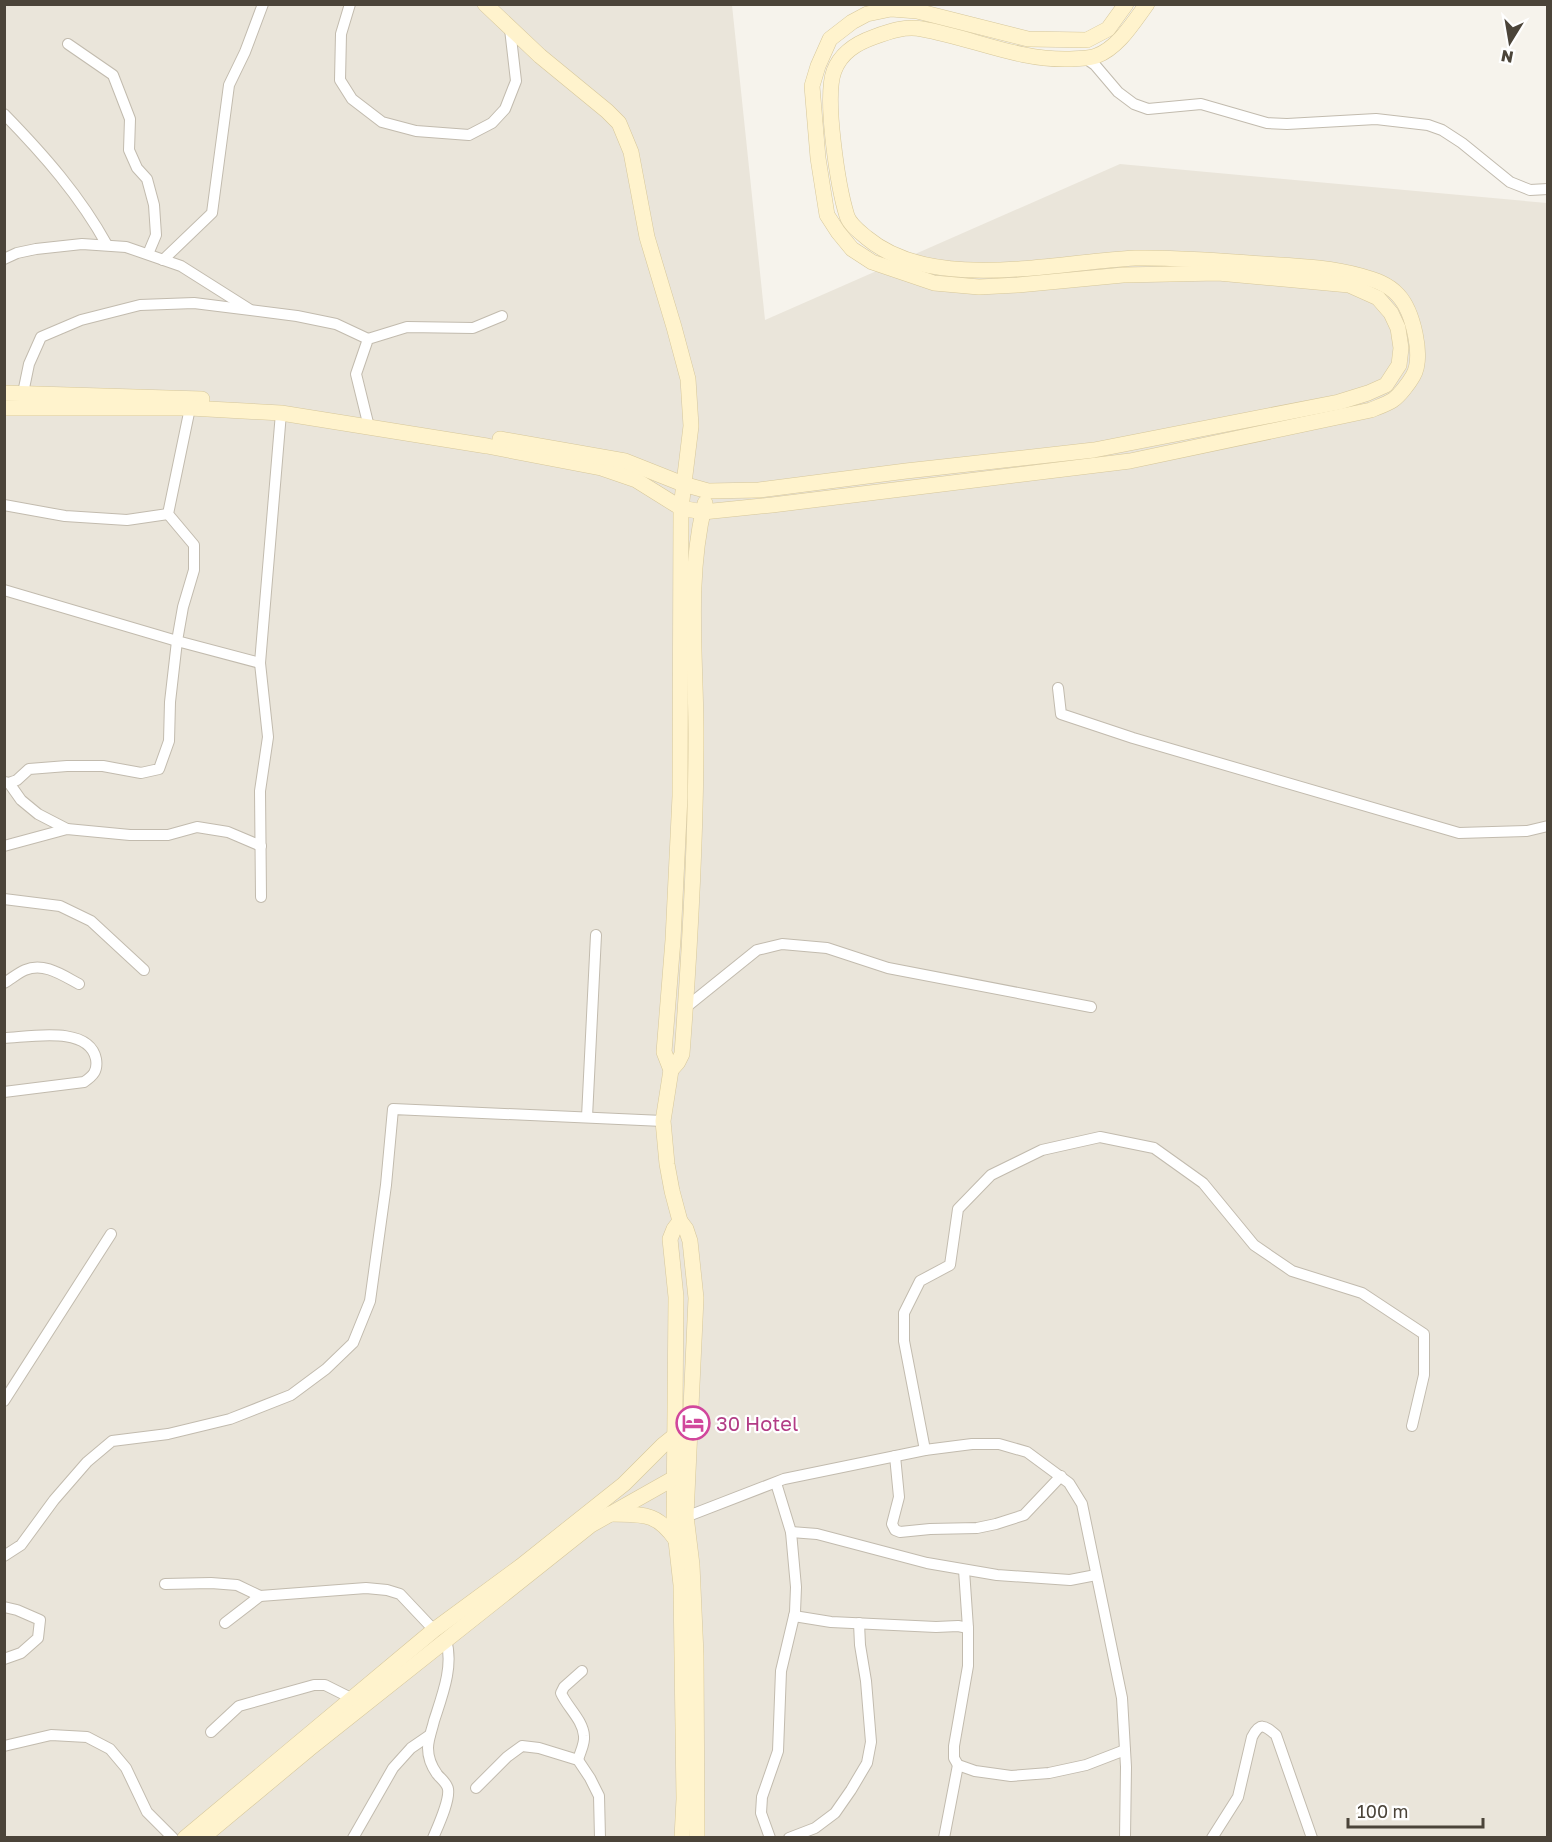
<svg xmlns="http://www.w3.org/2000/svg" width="1552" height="1842" font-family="'Golos Text',sans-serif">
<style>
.residential{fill:#eae5da}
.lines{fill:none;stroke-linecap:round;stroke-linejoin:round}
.street-casing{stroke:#c2bbae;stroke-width:12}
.secondary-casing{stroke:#d6c79b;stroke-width:16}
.street{stroke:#fff;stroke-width:10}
.secondary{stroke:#fff3cd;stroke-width:15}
.labels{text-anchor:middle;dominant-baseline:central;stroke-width:4.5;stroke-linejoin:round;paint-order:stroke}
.hotel-label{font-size:20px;fill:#b23c85;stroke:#fff;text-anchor:start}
</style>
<rect width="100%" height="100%" fill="#f6f3ec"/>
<polygon class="residential" points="5,5 732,5 765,320 1120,164 1547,203 1547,1837 5,1838"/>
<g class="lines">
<defs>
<g id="street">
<polyline points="350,4 341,34 340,80 352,99 382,122 416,131 469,135 492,123 505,109 516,81 510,29"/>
<polyline points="68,44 113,75 130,119 129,150 137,168 147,179 154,205 156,235 148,254"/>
<polyline points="1085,58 1095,65 1118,92 1134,104 1148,109 1201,104 1267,123 1287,124 1376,119 1428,125 1442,130 1462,143 1510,182 1530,190 1548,189"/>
<path d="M4,114C44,155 80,196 107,245"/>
<polyline points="4,259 17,253 36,249 82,244 126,247 181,266 249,309"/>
<polyline points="163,260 212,213 229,85 245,52 263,4"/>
<polyline points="23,393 29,364 41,337 81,320 140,305 194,303 297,316 336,324 368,339"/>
<polyline points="369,427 356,374 368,339 407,327 473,328 502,316"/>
<polyline points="4,505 65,516 127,520 168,514"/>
<polyline points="4,590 177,641 260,663"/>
<polyline points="1058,688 1061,714 1133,738 1459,833 1527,831 1548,826"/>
<polyline points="4,782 9,783 17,780 29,769 67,766 103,766 141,773 159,769 169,741 170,702 177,641 183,607 194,570 194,545 168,514 190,408"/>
<polyline points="9,783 21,800 38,814 67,829"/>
<polyline points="4,846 67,829 130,835 168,835 197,827 228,832 261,846"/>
<polyline points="261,897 260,791 268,737 260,663 281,413"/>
<polyline points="4,899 60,906 91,921 144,970"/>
<path d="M4,983C11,979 18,973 25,970C44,962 62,975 79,984"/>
<polyline points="685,1008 757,950 782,944 827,948 888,968 1091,1007"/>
<path d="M4,1038C30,1037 89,1025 96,1059C98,1071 93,1076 84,1082L4,1092"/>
<polyline points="587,1117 596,935"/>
<polyline points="4,1401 111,1234"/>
<polyline points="925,1450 904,1341 904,1313 920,1281 950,1265 958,1209 991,1175 1042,1150 1100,1137 1154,1148 1203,1183 1254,1245 1292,1271 1362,1293 1424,1334 1424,1375 1412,1426"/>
<polyline points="895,1456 899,1497 892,1524 895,1530 900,1532 930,1529 977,1528 996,1524 1024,1515 1061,1476"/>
<polyline points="683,1518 784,1479 925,1450 972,1444 999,1444 1027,1452 1069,1483 1082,1504 1122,1698 1126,1767 1125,1838"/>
<polyline points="791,1532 817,1534 927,1563 997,1575 1070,1580 1096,1575"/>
<polyline points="4,1556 21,1545 54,1500 87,1462 112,1441 168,1434 230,1419 291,1395 326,1369 353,1343 370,1301 386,1185 393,1109 663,1121"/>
<polyline points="165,1584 211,1583 237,1585 260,1596 366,1588 387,1590 400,1594 434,1630"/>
<polyline points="4,1607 17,1610 40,1620 38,1638 21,1653 4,1659"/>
<polyline points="794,1616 831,1622 936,1627 958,1626 968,1628 964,1570"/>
<polyline points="225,1623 260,1596"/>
<polyline points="968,1628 968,1666 954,1746 954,1758 958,1765 975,1771 1011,1776 1049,1773 1086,1765 1125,1750"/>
<polyline points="211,1732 239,1706 314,1685 325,1685 351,1698"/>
<polyline points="4,1746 51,1735 87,1737 110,1749 126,1768 147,1812 173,1838"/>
<path d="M578,1760C580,1752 585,1744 584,1736C583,1720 567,1707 561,1693L564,1687L582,1671"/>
<polyline points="476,1788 507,1757 522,1746 539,1748 578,1760 590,1778 599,1796 600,1838"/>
<polyline points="353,1838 393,1768 411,1748 430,1735"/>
<path d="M433,1838C438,1826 450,1801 448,1789C447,1783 441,1779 437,1774C432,1767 428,1757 428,1748C428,1739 432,1730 434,1721C442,1696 454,1666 446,1640"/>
<polyline points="770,1838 761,1813 762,1797 778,1751 781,1671 795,1612 796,1587 791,1532 776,1483"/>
<polyline points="789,1838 815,1828 835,1813 851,1790 867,1763 871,1742 866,1681 860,1645 859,1623"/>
<polyline points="944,1838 958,1765"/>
<path d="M1212,1838L1238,1797L1252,1737C1260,1722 1264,1725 1276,1735L1312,1838"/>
</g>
<g id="secondary">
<polyline points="485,4 540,56 607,111 619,123 631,152 647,237 674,327 688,379 691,426 681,508 680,796 673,940 664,1052 671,1070"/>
<polyline points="4,393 202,399"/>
<path d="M4,408H190L281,413L487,446L601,468L636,480L681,508L703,512L772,505L1130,461L1371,410C1378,407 1387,404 1393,400C1400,395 1409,383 1413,376C1424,357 1413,311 1398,295C1388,284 1375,280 1361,276C1329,267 1296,266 1264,264C1221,261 1178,257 1135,258C1056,262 933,293 867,238C860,232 850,225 847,216C838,187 824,98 834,71C841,52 857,43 874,37C890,31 905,26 922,29C973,38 1019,61 1071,59C1079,58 1088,59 1096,56C1118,48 1133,23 1147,4"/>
<polyline points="500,439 625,461 683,484 708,491 759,490 906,471 1094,450 1339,402 1368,393 1386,385 1399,365 1401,348 1398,328 1391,313 1378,298 1349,285 1218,273 1123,275 1018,285 979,287 934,283 872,262 852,249 838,232 827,215 818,158 812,86 818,66 830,39 852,22 867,14 891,9 917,11 1028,39 1087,40 1108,29 1126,4"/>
<polyline points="680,1221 674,1229 670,1239 676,1297 674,1523 681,1585 684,1799 682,1838"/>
<path d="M610,1514C642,1515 656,1511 676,1540"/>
<polyline points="185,1838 434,1630 521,1566 624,1484 663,1445 689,1424"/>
<polyline points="202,1838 309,1749 591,1525 676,1477 682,1475"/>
<path d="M697,1838L696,1655L692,1565L686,1516L696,1298L690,1241L686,1229L680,1221L672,1191L667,1164L663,1121L671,1070L678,1062L682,1054C690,948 696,841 696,735C696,657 686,579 705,503"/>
</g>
</defs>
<use href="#street" class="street-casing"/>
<use href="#secondary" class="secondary-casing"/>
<use href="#street" class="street"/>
<use href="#secondary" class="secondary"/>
</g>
<defs>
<symbol id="hotel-ring" viewBox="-11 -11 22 22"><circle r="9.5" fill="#fff" stroke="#d1479c" stroke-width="1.5"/><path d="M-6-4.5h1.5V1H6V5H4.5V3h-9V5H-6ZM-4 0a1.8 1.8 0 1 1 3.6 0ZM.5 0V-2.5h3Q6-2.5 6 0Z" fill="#d1479c"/></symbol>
</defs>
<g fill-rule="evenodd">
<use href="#hotel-ring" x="674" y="1404" width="38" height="38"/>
</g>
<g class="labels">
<g class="hotel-label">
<text x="716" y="1423">30 Hotel</text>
</g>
</g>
<rect width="1552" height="1842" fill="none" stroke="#4b4439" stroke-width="12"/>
<g transform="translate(1510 42) rotate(191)" stroke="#ffffff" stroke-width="4.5" paint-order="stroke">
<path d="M0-4.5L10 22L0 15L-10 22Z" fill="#4b4439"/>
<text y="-9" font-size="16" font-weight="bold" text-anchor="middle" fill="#4b4439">N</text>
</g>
<path d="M1348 1818v9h135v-9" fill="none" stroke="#4b4439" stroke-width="3"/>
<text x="1357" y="1818" font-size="18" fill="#4b4439" stroke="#ffffff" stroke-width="4.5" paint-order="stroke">100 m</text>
</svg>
